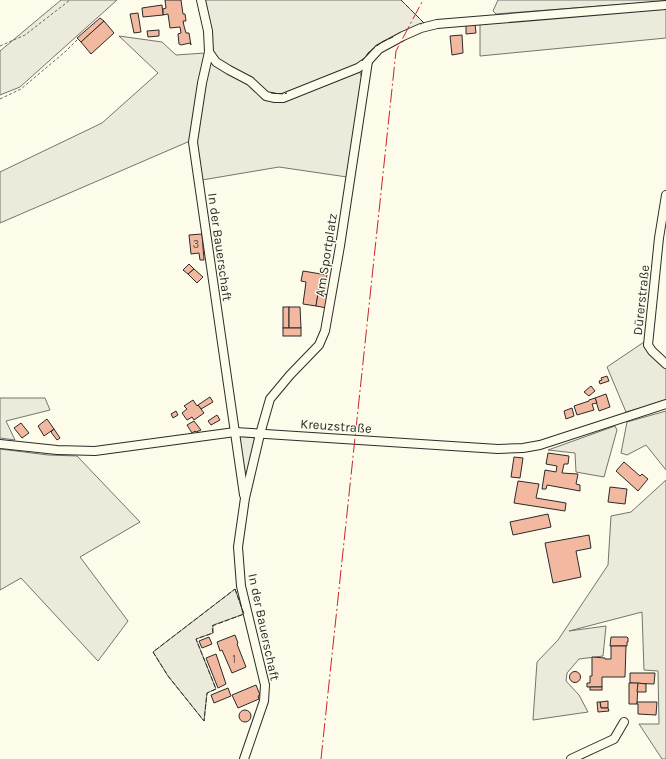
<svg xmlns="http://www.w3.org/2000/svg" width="666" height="759" font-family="Karla,sans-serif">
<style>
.green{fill:#ecebdb;stroke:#74746e}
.building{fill:#f2b8a0;stroke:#2b2b2b}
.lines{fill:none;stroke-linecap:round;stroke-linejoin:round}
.minor-casing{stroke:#2b2b2b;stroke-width:10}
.path{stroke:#6a6964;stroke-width:1;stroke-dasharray:3 2;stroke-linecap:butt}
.minor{stroke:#fdfbea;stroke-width:8}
.fence{stroke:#2b2b2b;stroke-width:1;stroke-dasharray:5 2;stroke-linecap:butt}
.power{stroke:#c62828;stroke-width:1;stroke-dasharray:14 3 2 3;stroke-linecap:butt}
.labels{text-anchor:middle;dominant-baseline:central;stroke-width:3;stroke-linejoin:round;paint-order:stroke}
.number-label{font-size:11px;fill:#5d4e48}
.street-label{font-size:13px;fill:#2b2b2b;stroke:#fdfbea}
</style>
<rect width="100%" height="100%" fill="#fdfbea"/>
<g class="green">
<polygon points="61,0 117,0 20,87 0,95 0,51"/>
<polygon points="204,0 401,0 424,23 382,42 369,52 363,61 352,68 284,94 268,93 219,61 212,53"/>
<polygon points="498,0 666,0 666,1 496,14 493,11"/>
<polygon points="666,8 666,38 480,56 480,23"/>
<polygon points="119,36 162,42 176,55 205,53 190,141 0,223 0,172 102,123 158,73"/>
<polygon points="210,62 232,76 285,101 360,72 362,79 347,177 279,167 202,180 195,142"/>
<polygon points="644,342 666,367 666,401 626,412 607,367"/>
<polygon points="0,398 45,398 50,410 6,421 15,440 0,438"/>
<polygon points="666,411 666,470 646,445 627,455 621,453 627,422"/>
<polygon points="615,426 617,430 604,477 576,472 575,453 548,450"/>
<polygon points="239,436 256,438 246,481 244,481"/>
<polygon points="0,449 48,455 77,456 140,522 80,557 128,621 98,661 21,578 0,590"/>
<polygon points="666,480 666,759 662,759 639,724 659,724 658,671 644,670 642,612 569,631 606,626 603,656 579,659 567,673 566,681 579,695 588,712 533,720 537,662 558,640 608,565 611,516 631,512"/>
<polygon points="235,589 244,614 213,625 213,633 196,639 216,689 207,693 204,721 168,676 153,652"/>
</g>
<g class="building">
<polygon points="165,0 181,0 183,14 185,14 186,21 183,21 184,26 186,33 189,33 191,45 190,43 181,45 179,44 178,34 181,33 180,27 170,28 168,14 163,15 163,9 166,8"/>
<polygon points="162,5 163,15 143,17 142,8"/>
<polygon points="138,13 141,32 134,33 130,14"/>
<polygon points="100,18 104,21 81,42 77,38"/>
<polygon points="104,21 114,33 91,54 81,42"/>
<polygon points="475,24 476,33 466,34 466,25"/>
<polygon points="159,30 159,36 148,37 147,31"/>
<polygon points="462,35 463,53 452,55 450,36"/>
<polygon points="202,234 204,260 200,260 199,253 191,254 189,235"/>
<polygon points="189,264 194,269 188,274 183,270"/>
<polygon points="194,269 203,277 197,283 188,274"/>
<polygon points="303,271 327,275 325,285 320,284 316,306 303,304 306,282 301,281"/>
<polygon points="318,293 329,295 327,308 316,306"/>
<rect x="283" y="307" width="6" height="21"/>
<polygon points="289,307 300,307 301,328 289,328"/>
<rect x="283" y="328" width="18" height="8"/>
<polygon points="607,376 609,381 600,384 599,381 602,380 601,378"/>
<polygon points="591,386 595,391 589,396 584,392"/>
<polygon points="606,394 610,407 599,411 595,398"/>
<polygon points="210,397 213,402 201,409 198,405"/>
<polygon points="595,398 597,403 592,404 594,410 577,415 574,406 589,401 589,400"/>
<polygon points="193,400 197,406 198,405 204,413 194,420 192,417 187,420 182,413 187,409 184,406"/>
<polygon points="572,408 574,416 566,419 564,411"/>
<polygon points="176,411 178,415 173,418 171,414"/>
<polygon points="217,415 220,420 211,425 208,421"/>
<polygon points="47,419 54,429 44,436 38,426"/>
<polygon points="194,421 201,430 196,432 195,431 192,433 187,425"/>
<polygon points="21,423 29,433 22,438 14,428"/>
<polygon points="54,429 60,438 57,440 51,432"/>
<polygon points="548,453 569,456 568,464 564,464 562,473 578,474 576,484 580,485 580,491 547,485 546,489 542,489 545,470 556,472 557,466 546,464"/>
<polygon points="514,457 523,458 520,478 511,477"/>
<polygon points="624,462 640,476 642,474 648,479 638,491 616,471"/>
<polygon points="518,481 539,484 536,498 566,503 565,511 514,503"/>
<polygon points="610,487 627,489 625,504 608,502"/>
<polygon points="548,514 551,527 513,535 510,522"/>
<polygon points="589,535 591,548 576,551 581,577 553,583 545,543"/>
<polygon points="235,635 238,643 237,644 246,667 232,673 222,650 220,651 217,642"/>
<polygon points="209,637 212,644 202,648 199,641"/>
<polygon points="611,637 627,637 628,638 628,642 627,642 627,646 610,646"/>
<polygon points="611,646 626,646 625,677 602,677 602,687 587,687 587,683 590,683 590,676 592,676 592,657 605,658 605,659 611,659"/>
<polygon points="216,654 226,684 218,688 206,658"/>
<circle cx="575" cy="677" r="5.5"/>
<polygon points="630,673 655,673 654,684 630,683"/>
<polygon points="629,683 638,683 637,704 629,704"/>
<polygon points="638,683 646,684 646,692 637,692"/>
<polygon points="256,685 260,695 258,696 259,699 238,708 232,695"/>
<rect x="590" y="687" width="12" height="3"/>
<polygon points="228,688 231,696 214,703 211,695"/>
<polygon points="608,701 608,708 601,708 600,702"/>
<polygon points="597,702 600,702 601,708 608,708 609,711 598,712"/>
<polygon points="637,702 657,702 656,715 638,714 638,704 637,704"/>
<circle cx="245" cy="716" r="6"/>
</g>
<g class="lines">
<defs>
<g id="minor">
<polyline points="201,0 208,31 209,52 202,83 193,142 244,495"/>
<polyline points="209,52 216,62 229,70 250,81 266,96 275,98 283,98 358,68 368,61 379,49 403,36 421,28 437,24 666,5"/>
<polyline points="666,195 659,238 648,345 652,351 666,364"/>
<polyline points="0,444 57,450 95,451 235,432 498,449 523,448 540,445 666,404"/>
<polyline points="244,759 264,701 265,685 241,586 238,547 245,498 260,434 270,399 290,375 319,345 325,331 340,246 368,61"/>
<polyline points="571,759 614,739 624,722"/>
</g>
</defs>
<use href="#minor" class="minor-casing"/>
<g class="path">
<polyline points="0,46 25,35 70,0"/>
<polyline points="0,99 21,89 66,51 77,40"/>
</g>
<use href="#minor" class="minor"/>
<g class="fence">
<polyline points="401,0 424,23 420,24"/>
<polyline points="362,61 369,52 382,42 393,37"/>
<polyline points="271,93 284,94 287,93"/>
<polygon points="235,589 244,614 212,626 213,633 196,639 216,689 207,693 204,721 168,676 153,652"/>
</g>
<polyline class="power" points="321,759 396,51 423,0"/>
</g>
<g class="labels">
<g class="number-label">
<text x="196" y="244">3</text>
<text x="234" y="659">1</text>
</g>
<g class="street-label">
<text transform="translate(220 247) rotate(82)">In der Bauerschaft</text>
<text transform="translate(326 255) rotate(-81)">Am Sportplatz</text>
<text transform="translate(641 300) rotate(-84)">Dürerstraße</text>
<text transform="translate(336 426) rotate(4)">Kreuzstraße</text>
<text transform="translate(264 627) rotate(78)">In der Bauerschaft</text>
</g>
</g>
</svg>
